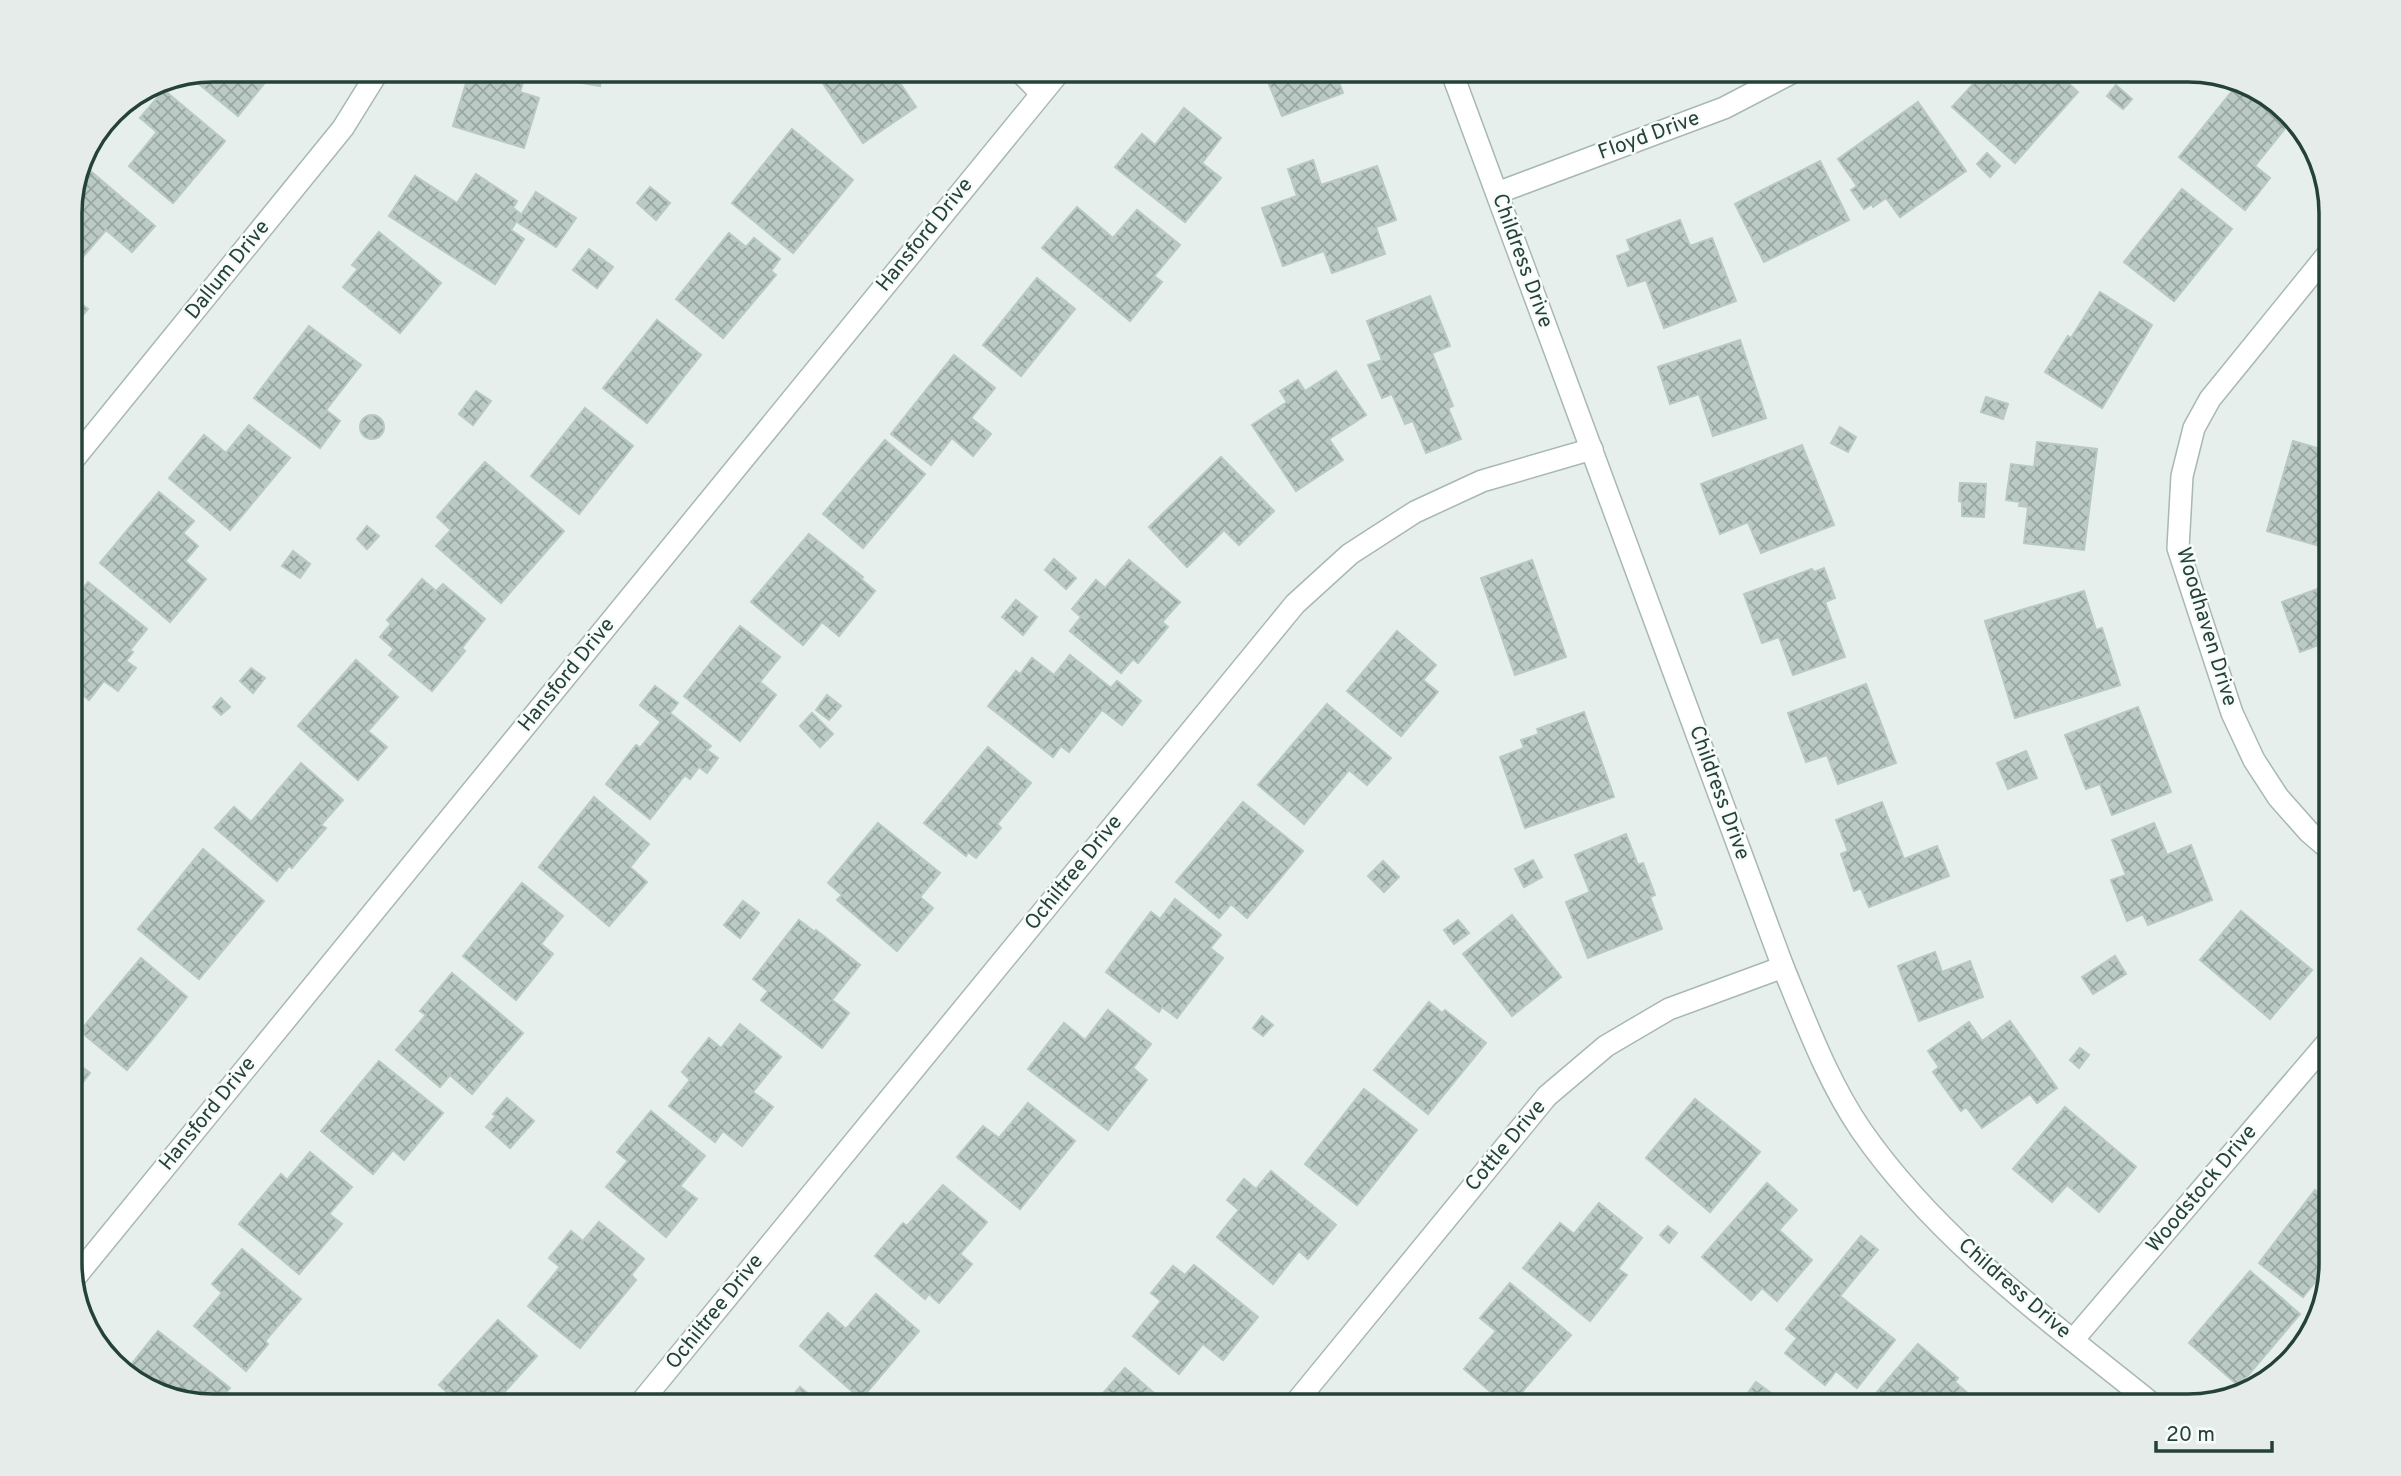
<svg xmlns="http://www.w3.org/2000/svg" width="2401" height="1476" font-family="Overpass,sans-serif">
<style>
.building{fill:url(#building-cross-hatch);stroke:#b8c9c2;stroke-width:2}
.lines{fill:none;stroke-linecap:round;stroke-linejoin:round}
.minor-casing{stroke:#a8b8b2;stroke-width:24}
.minor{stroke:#fff;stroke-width:21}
.labels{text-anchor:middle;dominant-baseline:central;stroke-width:5;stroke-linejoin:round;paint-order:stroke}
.street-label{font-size:21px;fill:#24423a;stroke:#f7fbf9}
.rim{fill:none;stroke:#24423a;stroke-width:3.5}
</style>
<defs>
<pattern id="building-cross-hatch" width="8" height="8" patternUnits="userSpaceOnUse" patternTransform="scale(1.75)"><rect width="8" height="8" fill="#bbcac4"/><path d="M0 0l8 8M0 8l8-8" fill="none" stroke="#98a6a0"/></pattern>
</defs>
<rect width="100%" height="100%" fill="#e6efeb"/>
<g class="building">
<polygon points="213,70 275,70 238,116 188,75"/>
<polygon points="470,70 527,70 520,92 539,98 524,148 453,126"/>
<polygon points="566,70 602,70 600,86 565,80"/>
<polygon points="814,70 897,70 903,80 900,83 916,107 863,143"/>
<polygon points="1246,70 1334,70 1343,93 1282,116 1264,72 1249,78"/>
<polygon points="1986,70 2003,84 2015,70 2054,70 2078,92 2015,163 1952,107"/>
<polygon points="2116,85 2132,99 2123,109 2107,96"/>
<polygon points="2237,85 2287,126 2255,166 2270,178 2245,210 2179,157"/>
<polygon points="164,90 225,141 173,203 129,166 157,132 140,118"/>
<polygon points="1918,102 1966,171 1900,217 1886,198 1873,207 1872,204 1864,209 1851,190 1857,186 1838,159"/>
<polygon points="1184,108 1221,138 1202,163 1221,178 1185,222 1115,167 1142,134 1155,145"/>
<polygon points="792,129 853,180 793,253 732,203"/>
<polygon points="1987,153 2000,166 1990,177 1977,164"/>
<polygon points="1313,160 1321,185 1377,166 1396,220 1376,227 1385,254 1332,273 1324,251 1283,266 1262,208 1297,196 1288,169"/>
<polygon points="1820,161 1849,220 1764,262 1735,204"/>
<polygon points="80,162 155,226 132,252 106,230 71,271 70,204"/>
<polygon points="476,174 517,201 513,208 521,214 511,230 524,239 495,284 389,216 415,176 457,203"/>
<polygon points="650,187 670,203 656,220 637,203"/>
<polygon points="2182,189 2232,229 2174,301 2124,262"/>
<polygon points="536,192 576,218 556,247 517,222"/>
<polygon points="1077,207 1113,238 1137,210 1180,245 1154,276 1162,282 1130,321 1042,248"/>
<polygon points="1680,220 1690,246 1712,238 1736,301 1664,328 1646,280 1628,286 1617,256 1631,251 1627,240"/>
<polygon points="379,232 441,283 400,333 343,287 358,269 352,265"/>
<polygon points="729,233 746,247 754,238 780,259 771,271 776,275 723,338 676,299"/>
<polygon points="589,249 613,267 597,288 573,270"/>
<polygon points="1037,278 1075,309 1021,376 983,345"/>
<polygon points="2100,292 2152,325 2102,408 2045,372 2068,336 2071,338"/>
<polygon points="70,295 88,309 70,331"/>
<polygon points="1430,296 1450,346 1432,353 1453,406 1448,408 1461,439 1426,453 1413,421 1405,424 1392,394 1382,398 1368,365 1382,360 1367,321"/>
<polygon points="657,320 701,355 647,423 603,388"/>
<polygon points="309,326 361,365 326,410 340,421 320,448 254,398"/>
<polygon points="1740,340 1766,418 1713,436 1699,394 1670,404 1658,367"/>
<polygon points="954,355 995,388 971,418 991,434 973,456 952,438 931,465 891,434"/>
<polygon points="1336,371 1366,415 1329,439 1343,460 1296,491 1252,425 1287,402 1280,391 1298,380 1305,391"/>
<polygon points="476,391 491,401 473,425 459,414"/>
<polygon points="1986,397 2008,404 2003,419 1981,412"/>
<polygon points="585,408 633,446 579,514 531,476"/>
<circle cx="372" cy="427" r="12"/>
<polygon points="249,425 290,458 230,530 169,478 204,435 226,453"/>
<polygon points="1840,427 1856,437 1848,452 1831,443"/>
<polygon points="885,440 925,474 863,548 823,514"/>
<polygon points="2293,441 2331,452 2330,549 2267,531"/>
<polygon points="2037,442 2097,449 2084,550 2024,543 2028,507 2019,506 2020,502 2006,500 2011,464 2034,467"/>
<polygon points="1802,445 1834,525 1761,553 1748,522 1720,534 1701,484"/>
<polygon points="1221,457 1274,511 1239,545 1224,530 1187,567 1149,527"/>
<polygon points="485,462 564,531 501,603 436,546 451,530 437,517"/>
<polygon points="1960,483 1986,484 1984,517 1962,516 1962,502 1959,501"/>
<polygon points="159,492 194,521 183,533 198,546 185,561 206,579 170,622 100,563"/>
<polygon points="367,526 379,536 367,549 357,539"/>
<polygon points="809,534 863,577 861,579 875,591 839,636 822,622 803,645 751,602"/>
<polygon points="293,551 310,564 300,578 282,566"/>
<polygon points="1054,559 1076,578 1066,589 1045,570"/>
<polygon points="1129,560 1180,602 1162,622 1168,627 1138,663 1133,659 1121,673 1070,631 1081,617 1072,609 1096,580 1105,588"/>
<polygon points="1532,560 1566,657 1515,675 1481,578"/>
<polygon points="1824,568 1835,598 1825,602 1845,657 1793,675 1779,637 1762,643 1744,594 1812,569 1814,572"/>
<polygon points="422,579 436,591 443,584 485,619 462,648 465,651 432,691 389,655 394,649 380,637 391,624 387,620"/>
<polygon points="88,582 147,629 130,650 133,652 126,661 136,668 118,691 104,681 89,700 70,685 70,605"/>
<polygon points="2331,584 2331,668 2321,644 2300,652 2282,602"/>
<polygon points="2084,591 2096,630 2102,628 2120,685 2015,718 1985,621"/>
<polygon points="1016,600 1037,617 1023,635 1002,617"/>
<polygon points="740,626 780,657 760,682 776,695 740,741 684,696"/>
<polygon points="1397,631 1436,665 1423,680 1438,692 1401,736 1347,691"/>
<polygon points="1070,655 1111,688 1117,681 1141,701 1122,725 1102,710 1069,752 1061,746 1053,757 988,706 1016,671 1020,674 1032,658 1054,675"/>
<polygon points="356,660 398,697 368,731 387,747 358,780 298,726"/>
<polygon points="251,668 265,678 253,693 240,681"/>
<polygon points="1866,684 1896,763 1838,784 1827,755 1806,762 1788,713"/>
<polygon points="655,686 678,703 670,713 711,746 707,750 718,758 707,773 699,767 690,779 685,775 650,819 606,784 636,745 640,748 661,722 640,705"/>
<polygon points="827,695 841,706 829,720 816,710"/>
<polygon points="221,698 230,707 221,715 213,707"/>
<polygon points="1327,704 1391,758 1367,785 1349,770 1304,824 1258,785"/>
<polygon points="2138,707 2171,792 2112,815 2100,784 2086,789 2065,735"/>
<polygon points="1584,712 1614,797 1525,828 1500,757 1524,748 1521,740 1539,734 1537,729"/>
<polygon points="812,713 833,734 820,747 800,726"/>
<polygon points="988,747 1031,783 997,824 1001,828 976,858 968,852 966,856 924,823"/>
<polygon points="2026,751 2037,778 2008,789 1997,763"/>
<polygon points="301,763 343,800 321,825 326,828 292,868 289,866 277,881 215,828 234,807 251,822"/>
<polygon points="594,797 649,844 630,867 647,882 609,926 539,867"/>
<polygon points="1243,802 1303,851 1247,918 1231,904 1219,918 1176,882"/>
<polygon points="1882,802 1904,859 1937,846 1949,876 1869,907 1861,888 1854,891 1841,854 1848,851 1836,820"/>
<polygon points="878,823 940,873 920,897 933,908 897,951 837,900 842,895 828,883"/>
<polygon points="2154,823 2167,855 2191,845 2212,900 2148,925 2143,914 2127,921 2111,880 2126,875 2112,840"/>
<polygon points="1626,834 1638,865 1643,863 1655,895 1650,897 1662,929 1588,958 1566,902 1590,892 1575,855"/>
<polygon points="203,849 264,901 199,979 138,929"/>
<polygon points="1533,860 1542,877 1524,887 1515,869"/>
<polygon points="1383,861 1399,877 1384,892 1368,876"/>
<polygon points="522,883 563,916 541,944 553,954 516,1000 463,956"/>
<polygon points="1175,899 1221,935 1210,948 1223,958 1177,1018 1162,1007 1159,1012 1106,972 1151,912 1160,919"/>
<polygon points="743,901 759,913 740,938 724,925"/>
<polygon points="2241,911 2312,970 2270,1019 2200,960"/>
<polygon points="1512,915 1561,977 1512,1016 1463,954"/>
<polygon points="799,920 815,932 816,930 860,965 832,1000 849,1013 822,1048 761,1000 768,991 753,979"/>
<polygon points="1458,920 1469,933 1454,944 1444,930"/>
<polygon points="1935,952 1942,972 1970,961 1983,997 1919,1021 1898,966"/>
<polygon points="2115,956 2126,974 2093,994 2082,977"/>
<polygon points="141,958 187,997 127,1070 80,1031"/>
<polygon points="452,973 523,1033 472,1094 450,1075 440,1087 396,1050 426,1015 420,1011"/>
<polygon points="1429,1002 1442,1013 1445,1010 1486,1043 1428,1114 1374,1070"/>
<polygon points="1108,1010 1151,1044 1133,1068 1147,1080 1108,1130 1028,1069 1064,1023 1085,1040"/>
<polygon points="1262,1016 1273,1025 1263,1036 1253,1028"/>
<polygon points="2010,1021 2057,1088 2037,1103 2030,1094 1982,1128 1966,1107 1961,1111 1933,1072 1939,1067 1928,1051 1969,1022 1982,1041"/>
<polygon points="740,1024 781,1057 753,1092 773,1107 742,1146 723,1131 715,1142 669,1106 690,1080 682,1072 709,1038 721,1048"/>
<polygon points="2080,1048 2089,1055 2079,1068 2070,1060"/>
<polygon points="70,1058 90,1073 70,1099"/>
<polygon points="379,1061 443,1113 404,1160 393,1150 373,1174 321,1131"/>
<polygon points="1364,1089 1417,1130 1357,1205 1305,1164"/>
<polygon points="507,1098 534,1121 510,1148 486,1127 496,1116 493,1114"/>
<polygon points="1695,1099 1760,1152 1710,1212 1646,1158"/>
<polygon points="1028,1103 1075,1141 1020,1209 957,1157 983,1126 999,1138"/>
<polygon points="2065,1107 2136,1167 2099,1212 2067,1185 2052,1202 2013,1169"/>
<polygon points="651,1111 705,1156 680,1186 697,1199 666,1237 606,1187 628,1161 617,1152"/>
<polygon points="310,1152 352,1187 329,1214 342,1224 299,1274 239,1224 281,1174 287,1180"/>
<polygon points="1271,1171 1336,1225 1308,1259 1299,1251 1273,1284 1217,1237 1239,1210 1227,1200 1244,1179 1256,1189"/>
<polygon points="1767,1183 1797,1210 1779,1230 1812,1260 1777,1301 1762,1288 1751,1300 1702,1257"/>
<polygon points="943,1185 987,1222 960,1254 972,1264 939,1303 929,1294 925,1299 875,1256 903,1223 907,1226"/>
<polygon points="2315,1190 2331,1203 2331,1262 2303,1297 2259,1263"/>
<polygon points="1599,1203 1642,1238 1618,1269 1627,1275 1590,1321 1523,1268 1560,1223 1574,1234"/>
<polygon points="599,1222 644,1259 631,1275 636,1280 580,1348 528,1306 560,1267 549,1258 571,1231 583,1241"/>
<polygon points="1668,1226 1677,1233 1669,1243 1660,1235"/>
<polygon points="1861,1236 1878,1250 1840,1296 1895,1340 1857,1388 1836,1371 1825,1385 1785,1353 1797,1338 1786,1329"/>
<polygon points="242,1249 301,1299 265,1341 268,1344 246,1371 194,1326 222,1293 212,1284"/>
<polygon points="1194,1265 1258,1317 1223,1360 1203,1344 1179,1374 1133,1336 1161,1301 1151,1293 1173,1266 1185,1275"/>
<polygon points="2250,1271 2300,1314 2239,1386 2189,1343"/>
<polygon points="1510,1283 1571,1335 1510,1406 1507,1406 1464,1369 1496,1331 1480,1318"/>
<polygon points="876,1294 919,1331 861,1399 800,1346 828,1313 846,1329"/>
<polygon points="498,1320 537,1356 492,1406 462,1406 439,1385"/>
<polygon points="158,1331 230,1388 216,1406 141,1387 128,1374 132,1369 130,1366"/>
<polygon points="1918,1344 1958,1378 1955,1382 1982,1406 1882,1406 1872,1398"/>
<polygon points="1125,1368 1169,1406 1092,1406"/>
<polygon points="1756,1382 1785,1403 1783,1406 1755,1406 1744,1398"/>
<polygon points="800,1387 823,1406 784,1406"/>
<polygon points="1461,1394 1475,1406 1451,1406"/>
</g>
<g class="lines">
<defs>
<g id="minor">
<polyline points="1018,70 1041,93"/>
<path d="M1451,70L1783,967C1806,1022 1827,1080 1861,1130C1938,1241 2051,1322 2155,1406"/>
<polyline points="1497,193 1724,108 1797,70"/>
<polyline points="2331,250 2210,399 2194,428 2182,476 2178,548 2232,713 2254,760 2278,797 2309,832 2331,851"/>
<polyline points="70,464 343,128 379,70"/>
<polyline points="73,1280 1061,70"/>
<polyline points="2073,1340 2331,1038"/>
<polyline points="638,1406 1295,604 1350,554 1415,512 1482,481 1592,449"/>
<polyline points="1293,1406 1547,1096 1606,1046 1669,1009 1783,967"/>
</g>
</defs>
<use href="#minor" class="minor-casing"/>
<use href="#minor" class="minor"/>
</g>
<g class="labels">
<g class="street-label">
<text transform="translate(1649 136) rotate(-20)">Floyd Drive</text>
<text transform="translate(925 235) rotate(-51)">Hansford Drive</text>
<text transform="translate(1522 261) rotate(70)">Childress Drive</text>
<text transform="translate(228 270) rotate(-51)">Dallum Drive</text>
<text transform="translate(2206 627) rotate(73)">Woodhaven Drive</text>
<text transform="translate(567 675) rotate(-51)">Hansford Drive</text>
<text transform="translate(1719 793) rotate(70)">Childress Drive</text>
<text transform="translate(1074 873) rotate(-51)">Ochiltree Drive</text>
<text transform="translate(208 1114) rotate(-51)">Hansford Drive</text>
<text transform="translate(1506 1146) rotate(-50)">Cottle Drive</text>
<text transform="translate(2202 1189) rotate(-50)">Woodstock Drive</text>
<text transform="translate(2014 1289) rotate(41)">Childress Drive</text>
<text transform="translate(715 1312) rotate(-51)">Ochiltree Drive</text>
</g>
</g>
<path d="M0 0H2401V1476H0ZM213 82H2188A131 131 0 0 1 2319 213V1263A131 131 0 0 1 2188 1394H213A131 131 0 0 1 82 1263V213A131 131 0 0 1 213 82Z" fill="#e6ecea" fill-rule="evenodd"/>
<path class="rim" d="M213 82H2188A131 131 0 0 1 2319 213V1263A131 131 0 0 1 2188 1394H213A131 131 0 0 1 82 1263V213A131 131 0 0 1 213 82Z"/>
<path d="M2156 1441v10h116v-10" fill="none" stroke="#24423a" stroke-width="3.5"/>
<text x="2166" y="1441" font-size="21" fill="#24423a" stroke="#f7fbf9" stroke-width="5" paint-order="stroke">20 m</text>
</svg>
